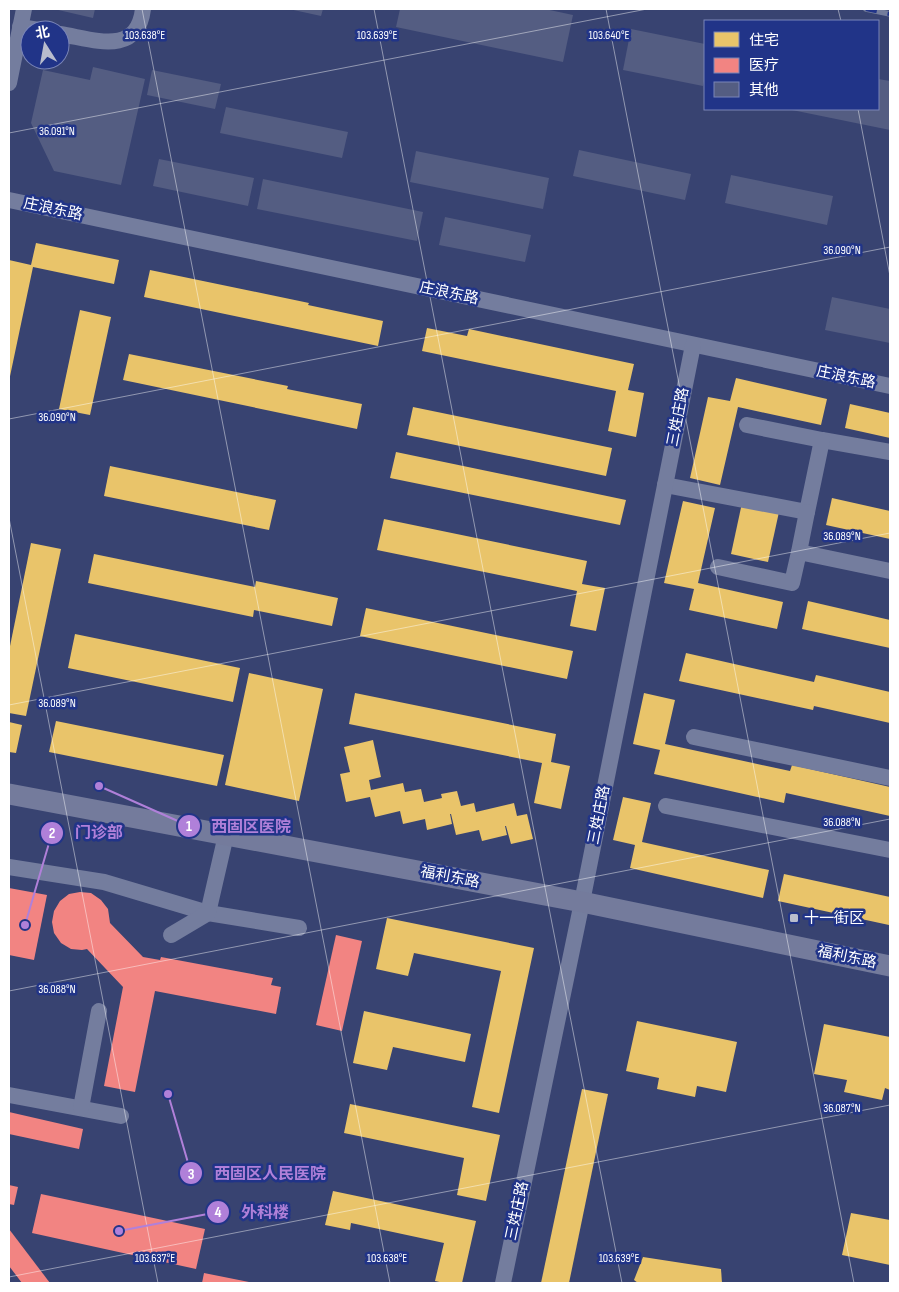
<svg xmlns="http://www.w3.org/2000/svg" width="899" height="1292" font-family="'Sofia Sans Condensed','Noto Sans SC',sans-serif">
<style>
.homes{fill:#e9c46a}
.health{fill:#f28482}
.building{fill:#545d82}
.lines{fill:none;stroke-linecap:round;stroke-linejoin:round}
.minor{stroke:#747d9e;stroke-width:16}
.major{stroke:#747b9c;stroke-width:21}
.rail-casing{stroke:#747d9c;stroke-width:5.5}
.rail{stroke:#213488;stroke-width:4;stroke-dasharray:11;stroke-linecap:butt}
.ticks{fill:none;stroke:#fff;stroke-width:1;stroke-opacity:0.45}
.poi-dot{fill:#b9bdcd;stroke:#213488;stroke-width:2}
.labels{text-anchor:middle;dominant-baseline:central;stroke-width:5;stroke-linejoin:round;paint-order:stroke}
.street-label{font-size:15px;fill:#fff;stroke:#213488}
.poi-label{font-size:15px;fill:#fff;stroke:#213488;text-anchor:start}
.ticks-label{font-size:12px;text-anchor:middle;fill:#fff;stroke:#213488;stroke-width:5;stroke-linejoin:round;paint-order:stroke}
.leader{fill:none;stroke:#b080d9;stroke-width:2}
.callout-dot{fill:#b080d9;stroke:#213488;stroke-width:2}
.mark-label{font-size:15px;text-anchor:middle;font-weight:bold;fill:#fff}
.callout-label{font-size:16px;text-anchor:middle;font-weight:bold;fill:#b080d9;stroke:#213488;stroke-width:5;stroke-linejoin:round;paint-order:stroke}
</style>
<rect width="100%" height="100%" fill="#384371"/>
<g class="homes">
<polygon points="36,243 119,260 114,284 33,267 9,381 9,260 31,265"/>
<polygon points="150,270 309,303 308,305 383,321 378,346 144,297"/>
<polygon points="80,310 111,317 90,415 59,409"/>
<polygon points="427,328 467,336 469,329 634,364 628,390 644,393 636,437 608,431 616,391 422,351"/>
<polygon points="129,354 288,386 287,389 362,404 357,429 123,380"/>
<polygon points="736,378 827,399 821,425 738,407 720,485 690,478 708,397 730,401"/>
<polygon points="850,404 890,413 890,438 845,428"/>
<polygon points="413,407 612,448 606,476 407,435"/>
<polygon points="396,452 626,500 620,525 390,478"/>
<polygon points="110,466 276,500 269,530 104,496"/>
<polygon points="832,498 890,511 890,539 826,525"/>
<polygon points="683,501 715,508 698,583 783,602 777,629 689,610 694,589 664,583"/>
<polygon points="742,503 779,512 768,562 731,554"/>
<polygon points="384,519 587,561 582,584 605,588 596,631 570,626 577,591 377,550"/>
<polygon points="31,543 61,549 26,716 9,713 9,651"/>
<polygon points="94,554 255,587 256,581 338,598 332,626 254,610 253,617 88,583"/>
<polygon points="808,601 890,620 890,648 802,629"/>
<polygon points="366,608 573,651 567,679 360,636"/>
<polygon points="75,634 240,668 233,702 68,668"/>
<polygon points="686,653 814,682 816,675 890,692 890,723 814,706 813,710 679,681"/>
<polygon points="249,673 323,689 299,801 225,785"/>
<polygon points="355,693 556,734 551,762 570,766 561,809 534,803 542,763 349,724"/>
<polygon points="644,693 675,700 665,744 790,771 792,765 890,787 890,816 786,793 784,803 654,774 660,750 633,744"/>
<polygon points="56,721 224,755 217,786 49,752"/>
<polygon points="9,722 22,725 16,753 9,752"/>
<polygon points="373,740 381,777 369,780 371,790 403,783 405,792 421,789 424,802 442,798 441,794 457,791 461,806 474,803 476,812 514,803 517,816 527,814 533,839 511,844 506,826 505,826 507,835 482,841 479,830 456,835 451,814 450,814 452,824 427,830 425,819 403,824 400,811 375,817 370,797 346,802 340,774 350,772 344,747"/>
<polygon points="623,797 651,803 642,842 769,870 763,898 630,868 635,845 613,840"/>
<polygon points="784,874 890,897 889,925 778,901"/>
<polygon points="387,918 534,948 499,1113 472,1107 501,971 414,953 408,976 376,969"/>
<polygon points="364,1011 471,1034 465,1062 393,1047 387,1070 353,1063"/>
<polygon points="637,1021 737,1042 726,1092 697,1086 695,1097 657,1089 659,1078 626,1071"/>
<polygon points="824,1024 890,1037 890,1090 885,1088 882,1100 844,1092 847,1080 814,1074"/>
<polygon points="582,1089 608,1094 569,1283 541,1283"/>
<polygon points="350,1104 500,1135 486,1201 457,1195 464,1158 344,1133"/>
<polygon points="333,1191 476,1221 462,1283 444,1283 435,1281 444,1243 351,1223 350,1230 325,1225"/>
<polygon points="851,1213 890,1220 890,1265 842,1255"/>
<polygon points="643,1257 721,1269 722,1283 638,1283 634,1280"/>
</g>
<g class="health">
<polygon points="9,888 47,895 34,960 9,955"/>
<polygon points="80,892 91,893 101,900 108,909 110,923 143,957 160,960 161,957 273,978 271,985 281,987 276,1014 155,991 135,1092 104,1086 123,987 87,949 82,950 71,949 61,943 54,933 52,922 54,911 60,901 69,894"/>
<polygon points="336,935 362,941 342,1031 316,1025"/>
<polygon points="9,1112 83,1129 79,1149 9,1134"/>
<polygon points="9,1185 18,1187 14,1205 9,1204"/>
<polygon points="41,1194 205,1229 196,1269 32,1233"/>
<polygon points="9,1229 50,1283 22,1283 9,1266"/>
<polygon points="204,1273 249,1282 249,1283 202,1283"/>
</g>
<g class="building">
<polygon points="54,9 95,9 93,18"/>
<polygon points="289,9 323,9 321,16"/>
<polygon points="400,9 545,9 573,15 563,62 396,27"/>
<polygon points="631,29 705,44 705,76 703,86 623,70"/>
<polygon points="93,67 145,79 121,185 54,171 31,123 43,70 90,80"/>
<polygon points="152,70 221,84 215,109 147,95"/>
<polygon points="878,79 890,81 890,130 792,110 878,109"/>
<polygon points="226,107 348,132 342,158 220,133"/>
<polygon points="579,150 691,174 685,200 573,176"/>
<polygon points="416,151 549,178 543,209 410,182"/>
<polygon points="159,159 254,178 248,206 153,186"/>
<polygon points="731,175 833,196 827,225 725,203"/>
<polygon points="263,179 423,212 417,241 257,209"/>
<polygon points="445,217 531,235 525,262 439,245"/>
<polygon points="832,297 890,309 890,343 825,330"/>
</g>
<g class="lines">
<g class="minor">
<polyline points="20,27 39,30"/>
<path d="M60,34C93,39 137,57 143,9"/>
<polyline points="9,83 24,9"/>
<polyline points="9,200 890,386"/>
<polyline points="822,440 890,452"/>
<polyline points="665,485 807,512 822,440 747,425"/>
<polyline points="799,552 807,512"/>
<polyline points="718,567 792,583 799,552 890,571"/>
<polyline points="694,737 890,778"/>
<polyline points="666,806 890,850"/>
<polyline points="9,867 104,882 208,913 299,928"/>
<polyline points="171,935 208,913 226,835"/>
<polyline points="9,1095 121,1116"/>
<polyline points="81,1108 99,1011"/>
<polyline points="503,1283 582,902 693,345"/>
</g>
<polyline class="major" points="9,794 582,902 890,966"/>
<defs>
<polyline id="rail" points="866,9 890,14"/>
</defs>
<use href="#rail" class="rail-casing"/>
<use href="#rail" class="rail"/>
</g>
<path class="ticks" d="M142,9L390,1283M374,9L622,1283M606,9L854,1283M838,9L841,21M858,109L890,276M9,133L647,9M9,419L890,247M9,518L158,1283M9,705L890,533M9,991L890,819M9,1277L890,1105"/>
<rect class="poi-dot" x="789" y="913" width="10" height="10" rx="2.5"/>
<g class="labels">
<g class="street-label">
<text transform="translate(53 209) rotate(12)">庄浪东路</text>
<text transform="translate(449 293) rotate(12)">庄浪东路</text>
<text transform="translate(846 377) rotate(12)">庄浪东路</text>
<text transform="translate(678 417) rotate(-79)">三姓庄路</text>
<text transform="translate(599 815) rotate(-79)">三姓庄路</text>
<text transform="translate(450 877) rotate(11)">福利东路</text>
<text transform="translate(847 957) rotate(12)">福利东路</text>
<text transform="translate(517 1211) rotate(-78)">三姓庄路</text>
</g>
<g class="poi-label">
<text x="804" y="918">十一街区</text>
</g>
</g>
<g class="ticks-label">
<text x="145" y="39">103.638°E</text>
<text x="377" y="39">103.639°E</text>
<text x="609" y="39">103.640°E</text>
<text x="57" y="135">36.091°N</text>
<text x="842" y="254">36.090°N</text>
<text x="57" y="421">36.090°N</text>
<text x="842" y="540">36.089°N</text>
<text x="57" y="707">36.089°N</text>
<text x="842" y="826">36.088°N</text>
<text x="57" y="993">36.088°N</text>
<text x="842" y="1112">36.087°N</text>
<text x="155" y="1262">103.637°E</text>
<text x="387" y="1262">103.638°E</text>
<text x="619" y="1262">103.639°E</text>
</g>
<path class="leader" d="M99 786L189 826M25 925L52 833M168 1094L191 1173M119 1231L218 1212"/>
<g class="callout-dot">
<circle cx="99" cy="786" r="5"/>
<circle cx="25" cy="925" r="5"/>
<circle cx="168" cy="1094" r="5"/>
<circle cx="119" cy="1231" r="5"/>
<circle cx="189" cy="826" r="12"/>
<circle cx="52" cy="833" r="12"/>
<circle cx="191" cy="1173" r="12"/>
<circle cx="218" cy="1212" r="12"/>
</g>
<g class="mark-label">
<text x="189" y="831">1</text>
<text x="52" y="838">2</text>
<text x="191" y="1179">3</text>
<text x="218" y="1217">4</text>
</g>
<g class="callout-label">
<text x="251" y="832">西固区医院</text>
<text x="99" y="838">门诊部</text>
<text x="270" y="1179">西固区人民医院</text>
<text x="265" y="1218">外科楼</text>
</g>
<rect width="899" height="1292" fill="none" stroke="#ffffff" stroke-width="20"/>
<rect x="704" y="20" width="175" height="90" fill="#213488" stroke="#7a85b8"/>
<rect x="714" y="32" width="25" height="15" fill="#e9c46a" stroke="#7a85b8"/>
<text x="749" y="45" font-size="15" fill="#ffffff">住宅</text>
<rect x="714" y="58" width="25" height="15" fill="#f28482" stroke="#7a85b8"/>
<text x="749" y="70" font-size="15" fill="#ffffff">医疗</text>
<rect x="714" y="82" width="25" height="15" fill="#545d82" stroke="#7a85b8"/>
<text x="749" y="95" font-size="15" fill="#ffffff">其他</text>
<g transform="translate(45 45) rotate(349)"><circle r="24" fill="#213488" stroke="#7a85b8"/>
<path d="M0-4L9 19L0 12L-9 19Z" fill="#b9bdcd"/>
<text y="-8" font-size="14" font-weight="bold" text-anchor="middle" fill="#ffffff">北</text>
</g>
</svg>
